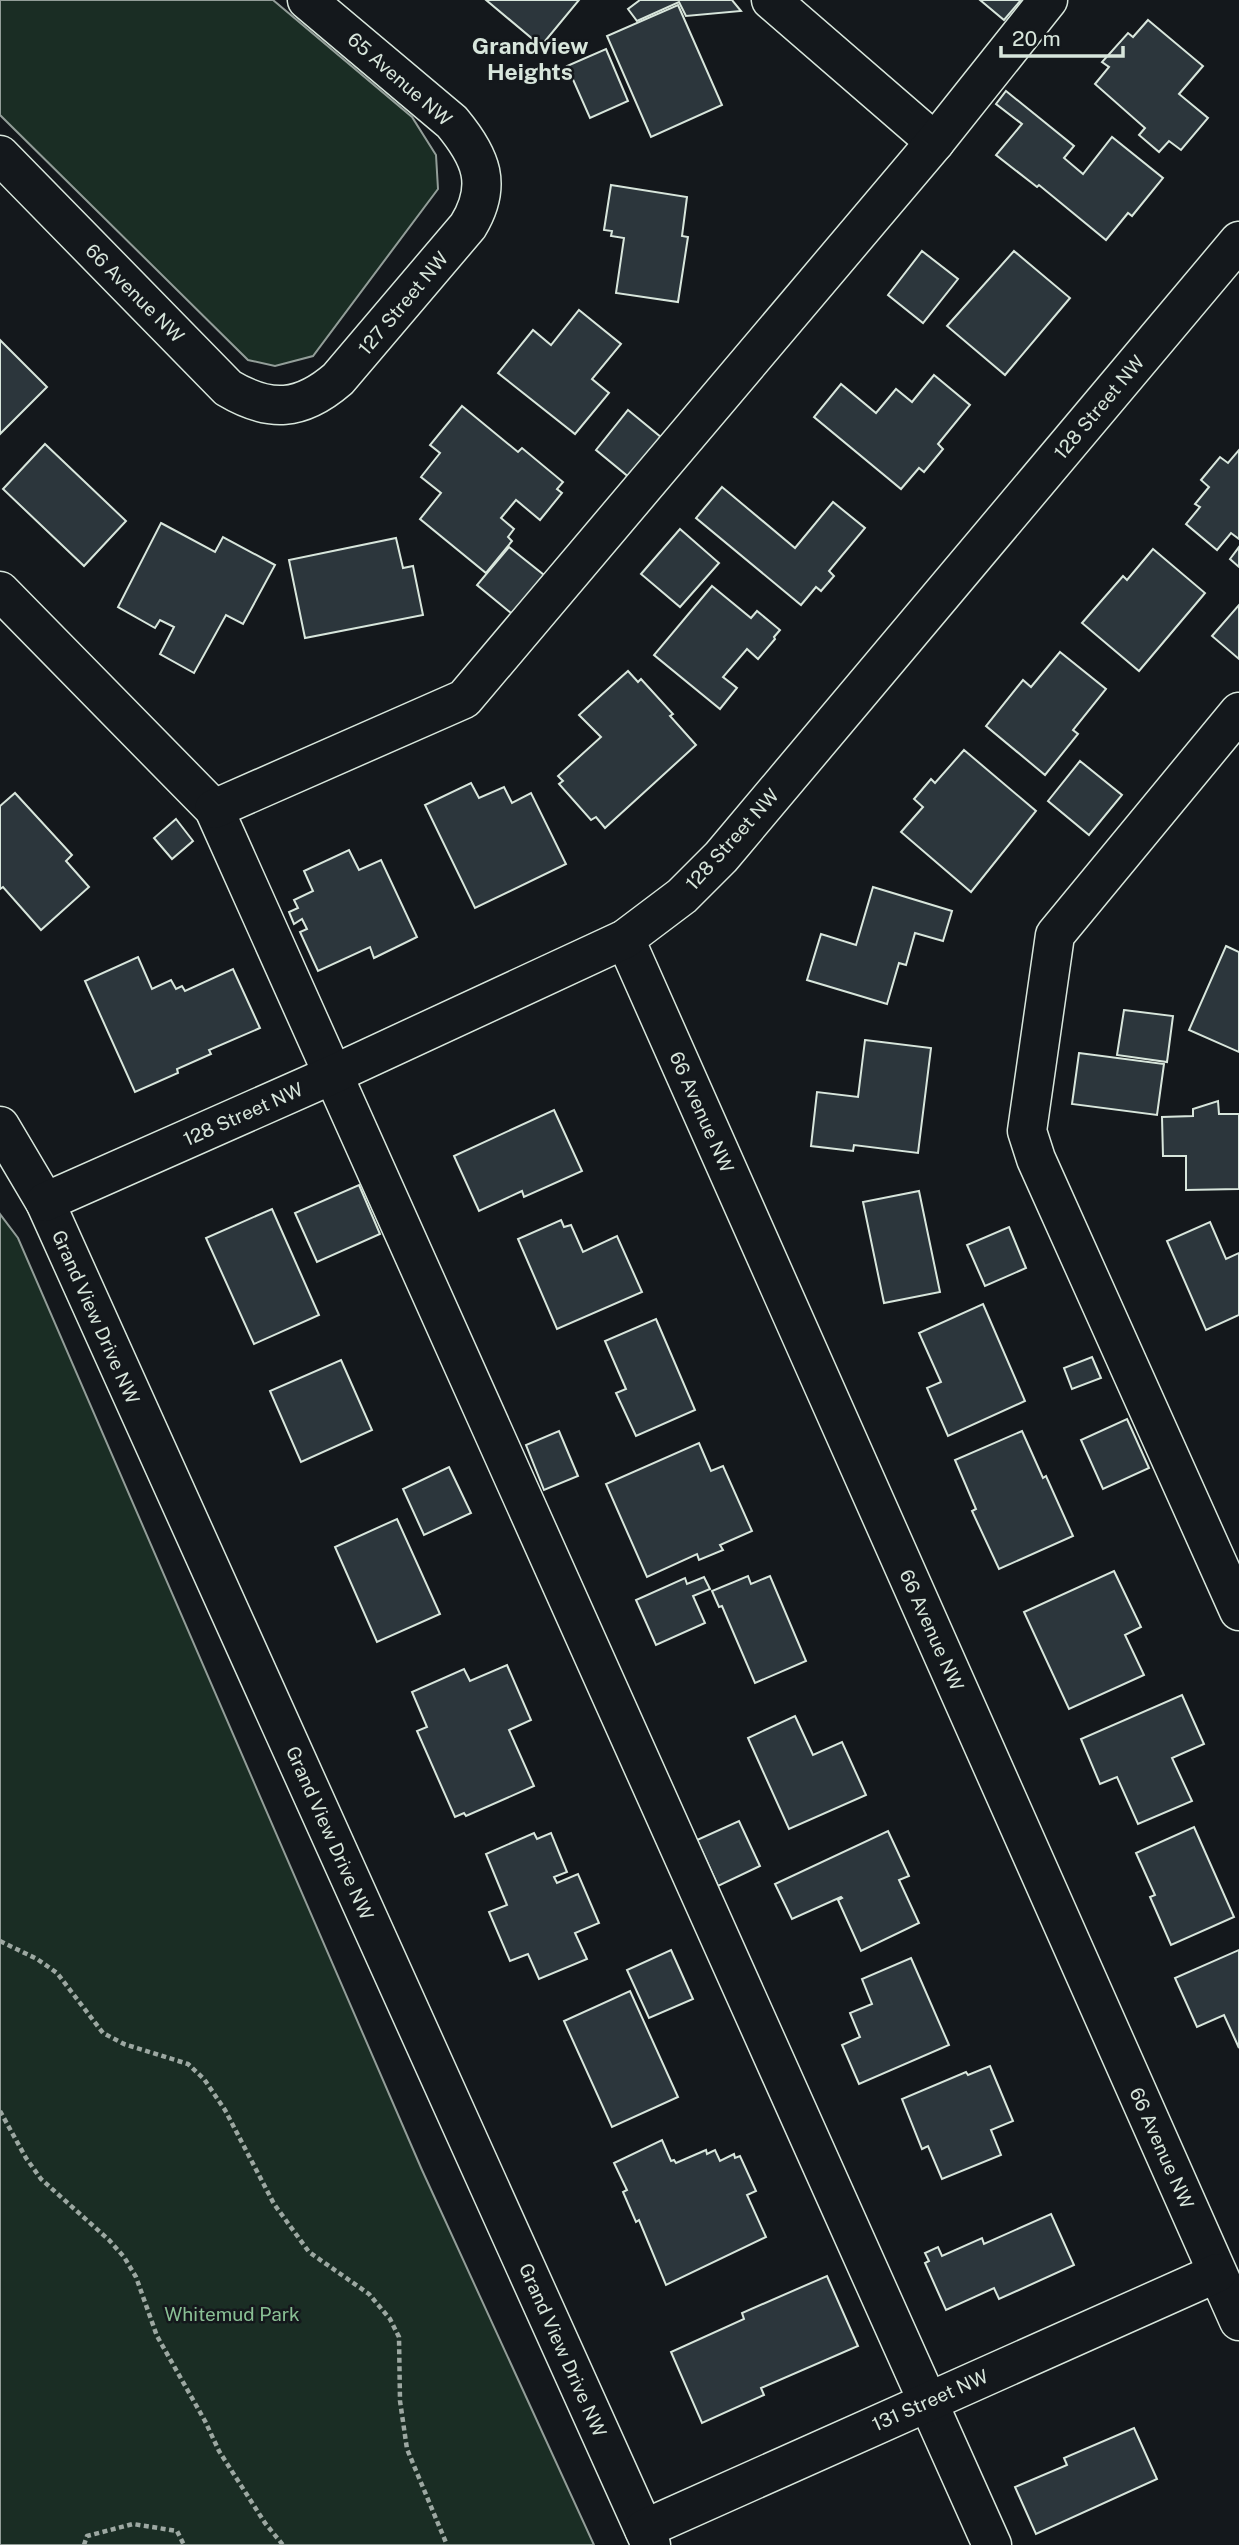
<svg xmlns="http://www.w3.org/2000/svg" width="1239" height="2545" font-family="'Public Sans',sans-serif">
<style>
.green{fill:#1a2d24;stroke:#939e99;stroke-width:2}
.building{fill:#2c363c;stroke:#d8e6dc;stroke-width:2}
.lines{fill:none;stroke-linecap:round;stroke-linejoin:round}
.minor-casing{stroke:#d8e6dc;stroke-width:41}
.path{stroke:#9da8a2;stroke-width:4.5;stroke-dasharray:5 3.5;stroke-linecap:butt}
.minor{stroke:#14181c;stroke-width:38}
.labels{text-anchor:middle;dominant-baseline:central;stroke-width:5;stroke-linejoin:round;paint-order:stroke}
.street-label{font-size:19px;fill:#d8e6dc;stroke:#14181c}
.park-label{font-size:19px;fill:#8ac095;stroke:#14181c}
.quarter-label{font-size:23px;font-weight:bold;fill:#d8e6dc;stroke:#14181c}
</style>
<rect width="100%" height="100%" fill="#14181c"/>
<g class="green">
<polygon points="0,0 273,0 412,117 436,155 438,189 313,356 275,366 248,360 0,115"/>
<polygon points="0,1214 18,1238 422,2170 594,2545 0,2545"/>
</g>
<g class="building">
<polygon points="486,0 579,0 541,46"/>
<polygon points="640,0 732,0 741,11 686,16 679,2 637,21 628,9"/>
<polygon points="980,0 1021,0 1004,20"/>
<polygon points="678,5 722,105 651,137 607,36"/>
<polygon points="1148,20 1203,66 1179,94 1208,118 1181,150 1169,141 1159,152 1139,135 1145,128 1095,84 1109,67 1102,62 1128,33 1133,37"/>
<polygon points="606,49 628,101 590,118 567,66"/>
<polygon points="1006,91 1074,146 1064,158 1083,174 1112,137 1163,178 1132,216 1128,213 1106,240 1039,185 1037,187 996,155 1022,124 996,104"/>
<polygon points="611,185 687,197 682,236 688,237 678,302 616,293 624,238 611,236 612,231 604,230"/>
<polygon points="922,251 958,279 923,323 888,295"/>
<polygon points="1014,251 1070,298 1005,375 947,326"/>
<polygon points="579,310 621,344 592,379 609,393 575,434 498,373 533,330 551,345"/>
<polygon points="0,340 47,387 0,434"/>
<polygon points="934,375 970,405 938,444 943,449 924,472 919,468 901,489 814,417 841,384 876,413 896,389 912,402"/>
<polygon points="462,406 518,452 522,448 563,482 557,489 562,493 540,520 516,500 501,518 514,529 508,537 512,541 486,573 420,519 441,493 421,477 440,453 430,445"/>
<polygon points="628,410 662,438 630,478 596,450"/>
<polygon points="45,444 126,521 84,566 3,489"/>
<polygon points="1239,450 1239,539 1231,533 1217,550 1186,524 1200,507 1195,504 1209,487 1201,480 1220,457 1228,463"/>
<polygon points="722,487 795,548 833,502 865,528 829,571 834,576 821,591 816,587 801,605 696,518"/>
<polygon points="161,523 215,552 223,537 275,565 243,624 226,615 194,673 160,654 174,627 160,620 155,628 118,607"/>
<polygon points="680,529 719,563 680,607 641,574"/>
<polygon points="396,538 403,568 413,566 423,615 305,638 289,560"/>
<polygon points="509,547 549,579 517,618 477,585"/>
<polygon points="1239,547 1239,567 1230,559"/>
<polygon points="1153,549 1205,593 1139,671 1082,623 1123,576 1127,580"/>
<polygon points="712,586 751,618 757,611 780,630 774,637 775,639 758,659 747,649 723,677 737,688 720,709 654,655"/>
<polygon points="1239,605 1239,659 1212,636"/>
<polygon points="1060,652 1106,689 1073,730 1078,734 1045,775 986,726 1023,680 1031,687"/>
<polygon points="628,671 638,682 641,679 673,714 670,716 696,745 605,828 596,817 591,820 559,784 563,781 558,776 601,737 579,715"/>
<polygon points="964,750 1036,811 971,892 901,832 923,807 914,799 931,779 935,783"/>
<polygon points="1080,761 1122,795 1089,835 1048,801"/>
<polygon points="471,783 479,798 504,787 512,803 531,793 566,864 475,908 425,805"/>
<polygon points="15,793 72,855 66,861 89,887 41,930 3,887 0,889 0,806"/>
<polygon points="176,819 193,841 172,859 154,838"/>
<polygon points="349,850 359,870 381,860 417,937 374,958 370,947 318,971 300,932 307,929 302,919 294,924 289,912 298,908 294,900 313,891 304,871"/>
<polygon points="873,887 952,911 943,941 915,933 906,965 899,963 887,1004 807,980 821,934 856,945"/>
<polygon points="1226,946 1239,952 1239,1052 1189,1030"/>
<polygon points="138,957 152,989 171,980 176,989 182,986 185,991 233,969 260,1028 209,1050 211,1054 177,1069 178,1073 135,1092 85,981"/>
<polygon points="1124,1010 1173,1016 1167,1062 1117,1055"/>
<polygon points="865,1040 931,1048 918,1153 854,1145 853,1151 811,1146 817,1092 858,1097"/>
<polygon points="1079,1053 1164,1064 1157,1115 1072,1104"/>
<polygon points="1218,1101 1219,1114 1239,1114 1239,1189 1186,1190 1186,1156 1163,1156 1162,1117 1193,1116 1193,1109"/>
<polygon points="554,1110 582,1171 524,1197 522,1191 479,1211 454,1156"/>
<polygon points="359,1185 380,1234 317,1262 295,1213"/>
<polygon points="919,1191 940,1292 884,1303 863,1202"/>
<polygon points="272,1209 319,1315 254,1344 206,1238"/>
<polygon points="561,1220 564,1227 571,1225 583,1252 617,1236 642,1292 557,1329 518,1239"/>
<polygon points="1210,1222 1226,1259 1239,1253 1239,1315 1206,1330 1167,1241"/>
<polygon points="1009,1227 1026,1268 985,1286 967,1245"/>
<polygon points="983,1304 1025,1401 948,1436 927,1388 941,1382 919,1333"/>
<polygon points="656,1319 695,1410 636,1436 616,1393 626,1389 605,1341"/>
<polygon points="1092,1357 1101,1378 1072,1389 1064,1368"/>
<polygon points="341,1360 372,1430 301,1462 270,1391"/>
<polygon points="1127,1419 1149,1468 1103,1489 1081,1440"/>
<polygon points="559,1431 578,1476 544,1490 526,1445"/>
<polygon points="1022,1431 1043,1478 1046,1476 1073,1536 999,1569 972,1511 976,1509 955,1460"/>
<polygon points="699,1443 711,1471 723,1466 752,1531 720,1545 723,1550 699,1560 697,1554 647,1577 606,1484"/>
<polygon points="449,1467 471,1513 424,1535 403,1489"/>
<polygon points="397,1519 440,1614 377,1642 335,1547"/>
<polygon points="1114,1571 1141,1627 1125,1635 1144,1675 1069,1709 1024,1612"/>
<polygon points="748,1576 751,1584 770,1576 806,1661 755,1683 722,1606 719,1607 712,1591"/>
<polygon points="704,1577 710,1589 693,1596 705,1623 656,1645 636,1600 685,1578 687,1584"/>
<polygon points="507,1665 531,1720 509,1730 534,1786 466,1816 464,1813 455,1817 417,1731 427,1727 412,1692 464,1669 470,1681"/>
<polygon points="1182,1695 1204,1744 1172,1758 1192,1801 1138,1824 1117,1777 1100,1784 1081,1739"/>
<polygon points="795,1716 813,1755 842,1742 866,1795 789,1829 748,1738"/>
<polygon points="739,1821 760,1866 718,1886 697,1840"/>
<polygon points="1194,1827 1234,1917 1171,1945 1150,1897 1155,1895 1136,1853"/>
<polygon points="888,1831 909,1876 899,1880 919,1923 861,1951 838,1900 842,1898 841,1897 792,1919 775,1884"/>
<polygon points="534,1833 537,1839 551,1833 567,1872 554,1877 557,1883 578,1874 599,1923 575,1933 587,1959 539,1979 528,1954 510,1961 489,1912 507,1905 486,1854"/>
<polygon points="671,1950 693,1999 649,2018 627,1970"/>
<polygon points="1239,1950 1239,2048 1224,2015 1197,2027 1175,1978"/>
<polygon points="911,1958 949,2045 859,2084 842,2045 860,2037 850,2013 872,2004 862,1979"/>
<polygon points="630,1991 678,2097 612,2127 564,2021"/>
<polygon points="990,2066 1013,2121 991,2130 1001,2155 942,2179 928,2146 922,2149 902,2099 966,2072 968,2075"/>
<polygon points="662,2140 671,2161 674,2160 676,2163 706,2150 707,2154 715,2150 720,2161 734,2154 735,2158 740,2156 756,2191 747,2195 766,2237 666,2285 639,2220 636,2222 623,2192 627,2190 614,2163"/>
<polygon points="1051,2214 1074,2265 999,2299 994,2288 946,2310 925,2263 929,2261 925,2253 938,2247 942,2256 982,2238 984,2244"/>
<polygon points="827,2276 858,2346 761,2388 764,2395 702,2423 671,2352 744,2319 742,2313"/>
<polygon points="1134,2428 1157,2479 1036,2534 1015,2487 1067,2465 1064,2458"/>
</g>
<g class="lines">
<defs>
<g id="minor">
<polyline points="771,0 935,142"/>
<path d="M0,155L228,388C270,413 301,411 338,379L468,226C493,185 481,157 452,122L307,0"/>
<polyline points="0,591 214,809 992,2545"/>
<polyline points="1239,712 1055,935 1027,1131 1036,1159 1239,1611"/>
<polyline points="214,809 464,699 935,142 1048,0"/>
<polyline points="625,939 1239,2321"/>
<polyline points="0,1126 45,1202 651,2545"/>
<polyline points="45,1202 334,1074 625,939 682,896 721,857 1239,241"/>
<polyline points="644,2529 1217,2273"/>
</g>
</defs>
<use href="#minor" class="minor-casing"/>
<g class="path">
<polyline points="0,1941 37,1959 57,1973 103,2033 124,2044 188,2064 204,2079 225,2110 274,2204 309,2252 369,2294 390,2319 399,2337 400,2401 407,2449 447,2545"/>
<polyline points="0,2111 26,2158 41,2179 109,2240 124,2257 136,2277 157,2336 205,2421 219,2451 265,2523 283,2545"/>
<polyline points="84,2545 87,2536 133,2524 177,2531 184,2545"/>
</g>
<use href="#minor" class="minor"/>
</g>
<g class="labels">
<g class="street-label">
<text transform="translate(400 79) rotate(41)">65 Avenue NW</text>
<text transform="translate(135 293) rotate(45)">66 Avenue NW</text>
<text transform="translate(403 303) rotate(-50)">127 Street NW</text>
<text transform="translate(1099 407) rotate(-50)">128 Street NW</text>
<text transform="translate(732 839) rotate(-48)">128 Street NW</text>
<text transform="translate(702 1112) rotate(66)">66 Avenue NW</text>
<text transform="translate(243 1114) rotate(-24)">128 Street NW</text>
<text transform="translate(96 1317) rotate(66)">Grand View Drive NW</text>
<text transform="translate(932 1630) rotate(66)">66 Avenue NW</text>
<text transform="translate(330 1833) rotate(66)">Grand View Drive NW</text>
<text transform="translate(1162 2148) rotate(66)">66 Avenue NW</text>
<text transform="translate(563 2350) rotate(66)">Grand View Drive NW</text>
<text transform="translate(930 2400) rotate(-24)">131 Street NW</text>
</g>
<g class="park-label">
<text x="232" y="2314">Whitemud Park</text>
</g>
<g class="quarter-label">
<text x="530" y="45">Grandview<tspan x="530" dy="26">Heights</tspan></text>
</g>
</g>
<path d="M1001 46v10h122v-10" fill="none" stroke="#d8e6dc" stroke-width="3.5"/>
<text x="1012" y="46" font-size="21" fill="#d8e6dc" stroke="#14181c" stroke-width="5" paint-order="stroke">20 m</text>
</svg>
